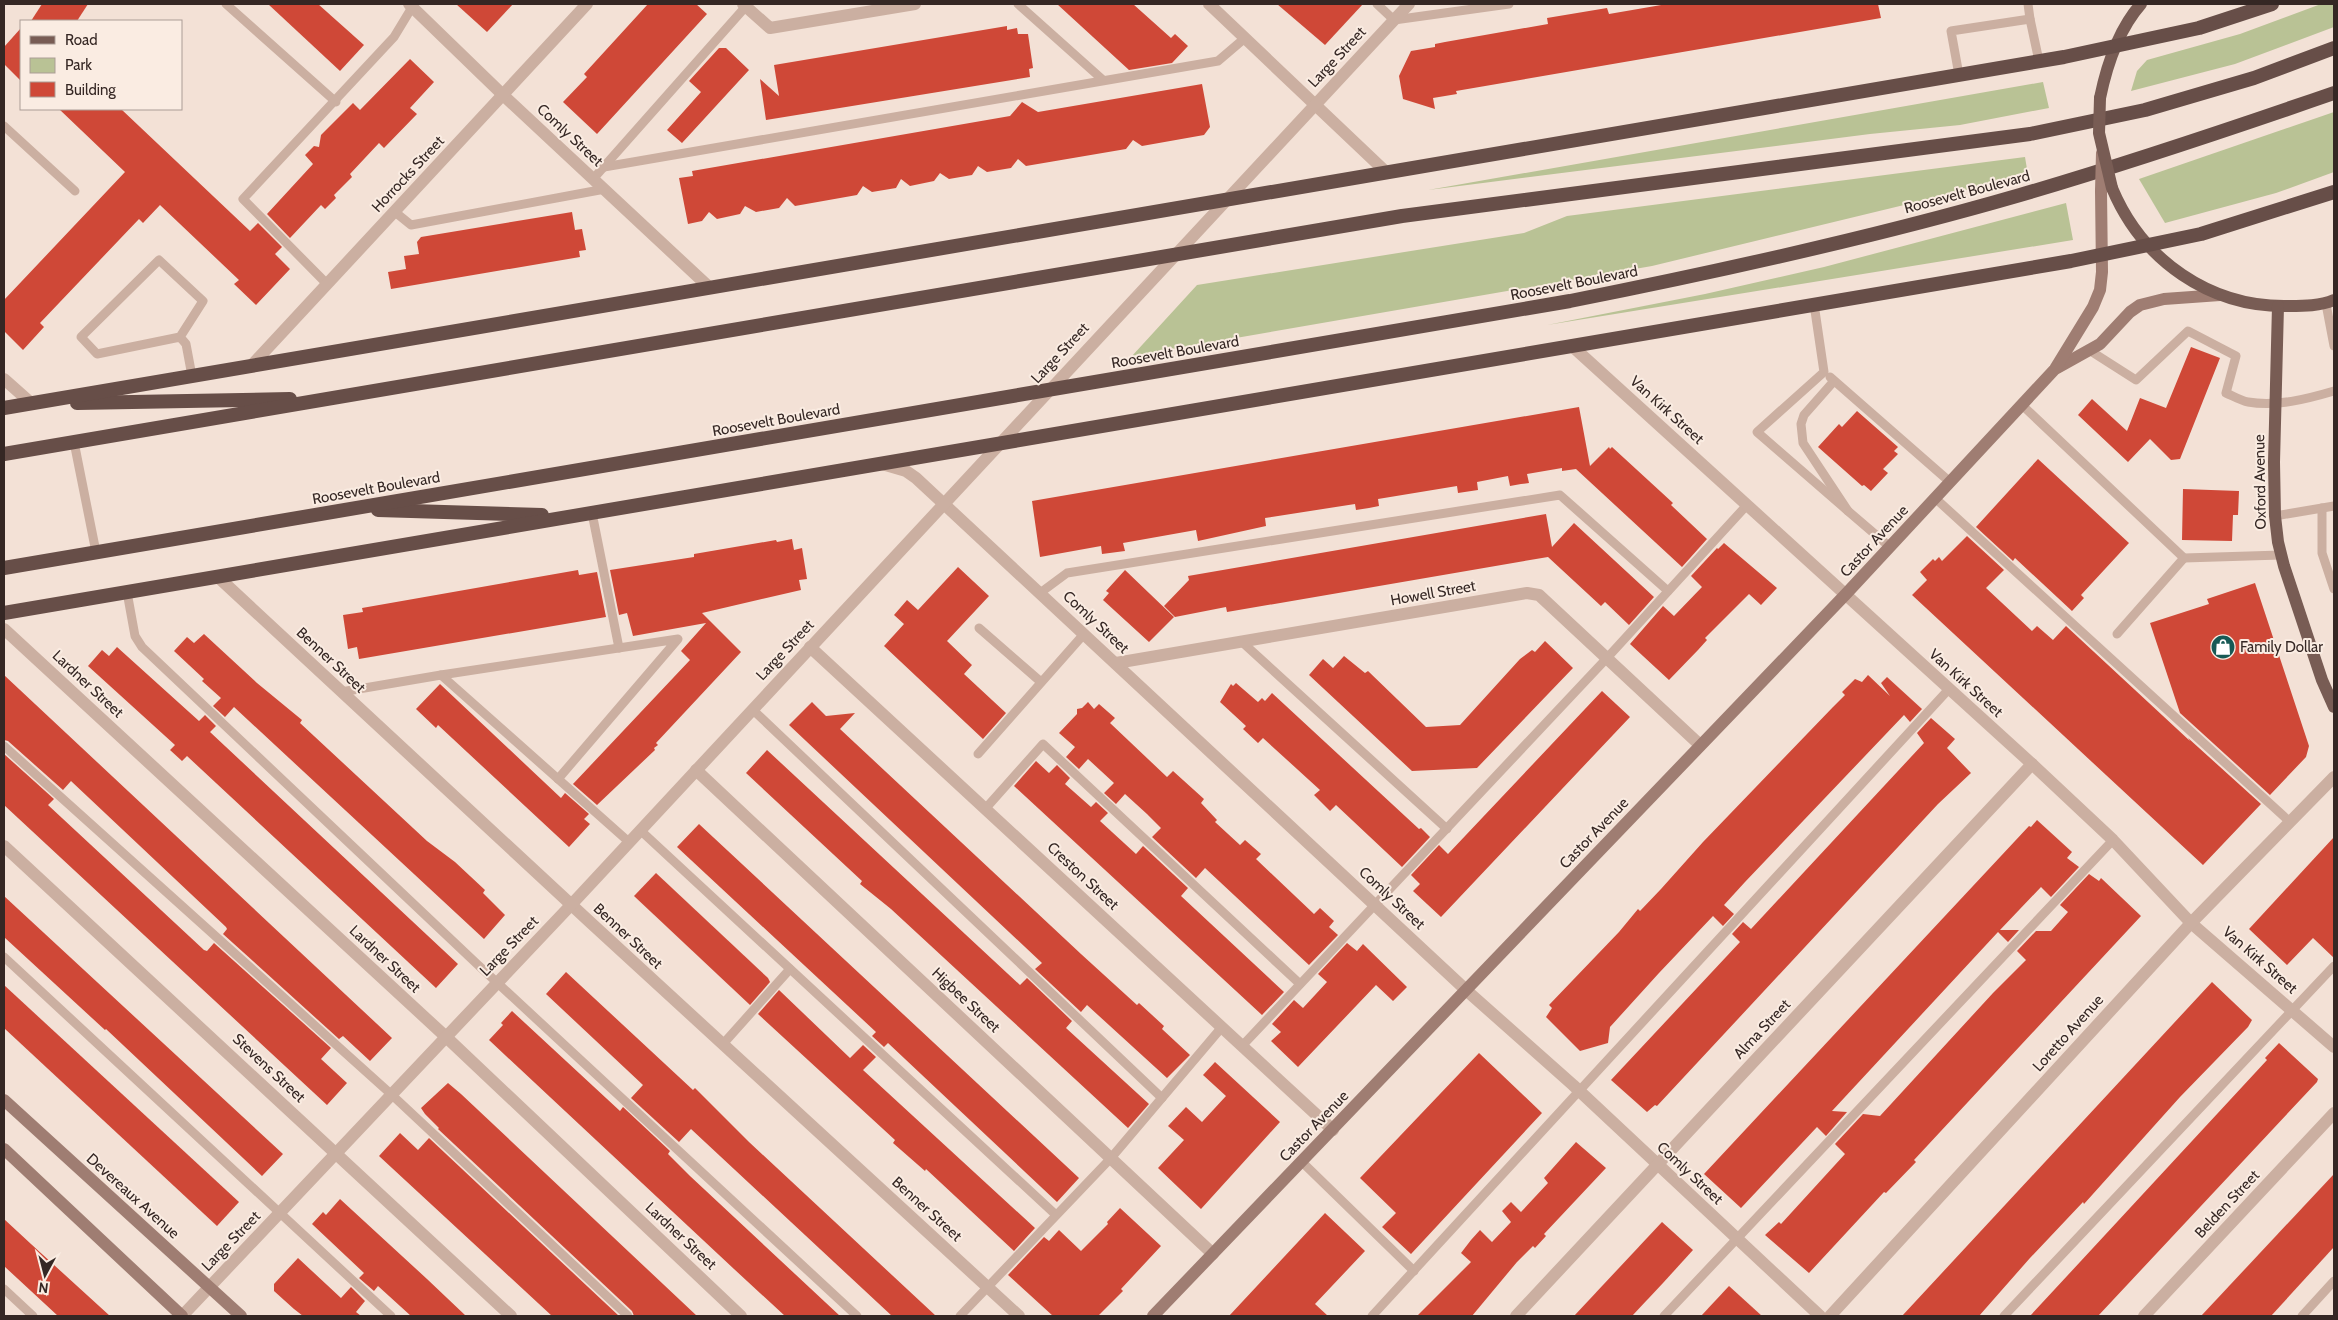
<svg xmlns="http://www.w3.org/2000/svg" width="2338" height="1320" font-family="Cabin,sans-serif">
<style>
.green{fill:#b9c295}
.building{fill:#cf4837}
.lines{fill:none;stroke-linecap:round;stroke-linejoin:round}
.service{stroke:#cbafa1;stroke-width:9}
.minor{stroke:#cbafa1;stroke-width:12}
.tertiary{stroke:#cbafa1;stroke-width:12}
.secondary{stroke:#9f7d72;stroke-width:12}
.primary{stroke:#785c54;stroke-width:12}
.trunk{stroke:#674e48;stroke-width:14}
.secondary-bridge{stroke:#9f7d72;stroke-width:12}
.primary-bridge{stroke:#785c54;stroke-width:12}
.labels{text-anchor:middle;dominant-baseline:central;stroke-width:4;stroke-linejoin:round;paint-order:stroke}
.street-label{font-size:15px;fill:#352724;stroke:#faece2}
.poi-label{font-size:15px;fill:#352724;stroke:#faece2;text-anchor:start}
</style>
<rect width="100%" height="100%" fill="#f3e1d6"/>
<g class="green">
<polygon points="2321,4 2334,4 2334,27 2235,64 2131,91 2137,71 2147,60 2240,34"/>
<polygon points="2043,82 2049,108 1960,125 1870,134 1428,190"/>
<polygon points="2334,112 2334,172 2276,193 2165,223 2139,179"/>
<polygon points="2025,157 2028,175 1652,266 1132,356 1197,285 1524,233 1567,216"/>
<polygon points="2066,203 2073,240 1547,325 1705,294 1824,267"/>
</g>
<g class="building">
<polygon points="42,4 88,4 77,21 31,21"/>
<polygon points="268,4 318,4 364,45 340,71"/>
<polygon points="456,4 513,4 487,32"/>
<polygon points="648,4 696,4 707,14 597,134 563,102 587,77 584,74"/>
<polygon points="1057,4 1133,4 1171,38 1175,34 1188,46 1172,63 1129,70"/>
<polygon points="1277,4 1363,4 1325,45"/>
<polygon points="1667,4 1878,4 1881,18 1456,91 1457,94 1433,98 1435,109 1403,99 1399,76 1411,51 1435,47 1435,44 1445,42 1548,24 1547,18 1607,8 1609,14"/>
<polygon points="1007,26 1007,30 1017,28 1018,34 1028,34 1033,68 1029,69 1030,77 766,120 760,79 779,96 774,65"/>
<polygon points="21,28 21,81 4,64 4,47"/>
<polygon points="719,48 726,48 749,70 682,143 667,130 701,92 689,81"/>
<polygon points="410,59 434,82 410,108 417,114 384,148 379,143 350,174 352,177 334,195 336,198 325,209 321,205 290,238 267,214 313,164 305,155 314,146 319,147 321,135 353,103 360,110"/>
<polygon points="1202,84 1210,127 1204,135 1142,146 1133,140 1126,149 1026,166 1018,159 1011,168 987,172 978,166 972,175 949,179 940,173 934,181 910,186 901,179 896,188 872,192 863,186 857,195 795,206 787,198 779,208 756,212 745,206 740,214 717,219 709,212 702,221 688,224 679,178 693,176 692,171 1010,116 1022,102 1038,112"/>
<polygon points="59,109 121,109 250,231 258,223 282,247 275,254 290,269 256,305 234,284 239,280 160,205 143,223 139,219 40,323 44,327 23,350 4,331 4,300 125,172"/>
<polygon points="572,212 575,230 582,229 586,250 579,251 580,257 391,289 388,272 406,269 404,256 419,254 417,242 421,237"/>
<polygon points="2191,347 2220,358 2180,459 2171,460 2150,439 2128,462 2078,415 2092,399 2127,431 2140,398 2166,408"/>
<polygon points="1579,407 1590,466 1609,447 1610,449 1612,447 1673,503 1671,505 1707,539 1682,567 1576,469 1562,471 1562,468 1527,474 1529,483 1521,484 1510,486 1508,476 1477,482 1478,490 1458,493 1457,486 1378,499 1379,506 1369,508 1356,510 1355,504 1265,518 1266,526 1198,541 1196,530 1123,543 1125,551 1102,554 1101,546 1040,557 1032,501"/>
<polygon points="1857,411 1898,447 1894,451 1898,454 1883,469 1888,473 1871,491 1864,485 1862,486 1818,447 1839,424 1842,427"/>
<polygon points="2038,459 2129,543 2081,595 2084,598 2072,611 2015,558 2013,561 1976,527"/>
<polygon points="2183,489 2239,491 2238,515 2233,515 2232,541 2182,540"/>
<polygon points="1546,514 1552,547 1574,523 1654,597 1629,625 1605,602 1601,606 1548,557 1227,612 1226,607 1175,617 1164,606 1189,580 1188,576"/>
<polygon points="1967,536 2004,570 1986,588 2032,631 2037,626 2053,640 2066,626 2190,741 2188,738 2261,804 2203,865 1912,595 1927,580 1920,572 1933,559 1935,561 1939,557 1942,561"/>
<polygon points="792,539 794,550 802,548 807,579 799,580 801,590 702,613 741,652 656,743 658,745 654,748 655,750 597,805 573,784 690,660 681,651 706,623 633,636 627,613 619,615 610,570 694,557 694,554 776,540 777,542"/>
<polygon points="1724,543 1777,588 1761,605 1749,594 1705,638 1707,640 1698,650 1669,680 1630,644 1663,606 1674,616 1702,587 1691,576 1717,548 1718,549"/>
<polygon points="958,567 989,596 947,641 972,665 964,674 1006,713 983,739 884,646 904,624 894,615 907,600 918,610"/>
<polygon points="578,570 579,575 597,572 606,617 359,659 357,647 348,649 343,615 363,612 362,608"/>
<polygon points="1125,570 1174,617 1149,642 1103,600 1109,593 1106,591"/>
<polygon points="2255,583 2309,746 2306,757 2270,795 2180,713 2150,623 2209,604 2207,599"/>
<polygon points="204,634 257,683 302,720 300,723 427,841 455,862 485,890 483,893 505,915 484,939 234,707 225,717 213,706 221,698 202,681 204,679 174,651 187,637 194,643"/>
<polygon points="1545,641 1573,668 1477,768 1412,771 1309,675 1323,659 1333,668 1344,656 1365,673 1368,671 1426,727 1460,725 1520,659 1532,650 1535,652"/>
<polygon points="117,647 199,721 205,715 216,726 210,732 458,964 436,988 187,756 182,761 170,750 175,745 88,666 102,650 109,656"/>
<polygon points="4,675 392,1038 370,1061 343,1036 339,1039 223,934 227,929 226,927 71,781 63,790 8,741 4,740"/>
<polygon points="1868,675 1890,696 1881,683 1887,677 1922,709 1910,722 1904,715 1745,882 1724,905 1734,914 1723,926 1713,916 1659,973 1610,1027 1608,1043 1580,1051 1546,1017 1552,1008 1549,1005 1619,932 1638,909 1640,911 1661,889 1703,842 1833,707 1845,695 1842,692 1855,679 1862,682"/>
<polygon points="1236,683 1258,702 1262,698 1265,701 1272,693 1419,829 1421,828 1430,837 1402,867 1336,805 1330,811 1314,795 1320,790 1263,738 1258,743 1243,729 1246,726 1220,702 1231,684 1233,686"/>
<polygon points="440,684 561,798 565,793 589,814 584,819 590,824 569,847 438,725 436,728 416,709"/>
<polygon points="1602,691 1630,717 1441,917 1413,891 1420,884 1411,875 1439,845 1448,854"/>
<polygon points="812,702 826,716 855,713 840,729 1081,954 1137,1005 1139,1003 1164,1026 1162,1029 1190,1055 1167,1078 1087,1005 1081,1012 1035,969 1042,963 789,725"/>
<polygon points="1088,702 1094,709 1099,704 1115,718 1110,723 1167,777 1173,771 1204,799 1201,803 1217,820 1215,822 1240,845 1245,840 1261,854 1256,859 1314,914 1320,908 1334,921 1329,927 1338,935 1309,965 1205,868 1196,878 1152,837 1161,828 1147,814 1125,794 1116,804 1104,793 1114,783 1088,759 1079,769 1066,757 1075,747 1059,733 1077,714 1077,709 1082,708"/>
<polygon points="1931,718 1955,739 1947,748 1971,773 1938,804 1657,1106 1655,1105 1647,1112 1611,1080 1740,942 1732,934 1743,922 1751,929 1924,743 1917,733"/>
<polygon points="767,750 1020,985 1027,978 1072,1021 1066,1028 1149,1104 1128,1128 891,909 860,884 862,881 746,773"/>
<polygon points="4,754 54,799 48,805 204,950 207,951 214,943 331,1048 321,1059 347,1083 327,1105 4,805"/>
<polygon points="1036,761 1049,773 1057,765 1070,778 1065,784 1091,807 1096,802 1108,813 1100,821 1136,854 1143,846 1188,888 1181,896 1284,992 1262,1015 1014,786"/>
<polygon points="2037,820 2072,852 2067,858 2079,867 2051,897 2041,887 2000,930 2019,930 2008,942 1998,932 1832,1111 1847,1112 1826,1136 1817,1127 1741,1208 1704,1174 2029,826 2031,827"/>
<polygon points="699,824 1079,1178 1057,1202 888,1043 884,1047 872,1036 876,1032 677,847"/>
<polygon points="2334,837 2334,958 2313,938 2287,965 2249,929"/>
<polygon points="656,873 768,978 770,982 750,1005 634,896"/>
<polygon points="2089,874 2099,881 2101,878 2141,916 1914,1160 1916,1162 1886,1193 1884,1192 1809,1273 1765,1235 1779,1222 1781,1224 1845,1154 1835,1144 1863,1114 1880,1116 1993,993 2026,960 2017,951 2036,931 2051,931 2068,912 2060,905"/>
<polygon points="4,896 283,1154 262,1176 106,1029 105,1030 4,937"/>
<polygon points="1347,943 1357,951 1363,944 1407,987 1393,1001 1376,985 1298,1067 1271,1041 1281,1032 1272,1024 1294,1000 1303,1008 1327,982 1318,974"/>
<polygon points="566,972 693,1090 695,1088 749,1142 936,1316 892,1316 691,1129 679,1142 631,1098 643,1085 546,994"/>
<polygon points="2212,982 2252,1020 2248,1027 2180,1097 2084,1204 2083,1202 2030,1258 1979,1316 1902,1316"/>
<polygon points="4,985 239,1202 217,1226 4,1028"/>
<polygon points="779,990 850,1058 863,1045 876,1057 863,1070 1035,1228 1014,1251 926,1169 925,1171 893,1143 895,1140 758,1014"/>
<polygon points="512,1011 620,1111 623,1107 670,1151 668,1154 690,1176 840,1316 785,1316 734,1269 489,1040 503,1025 501,1023"/>
<polygon points="2279,1043 2318,1079 2317,1082 2098,1316 2030,1316 2267,1060 2265,1058"/>
<polygon points="1479,1053 1542,1113 1411,1254 1382,1227 1396,1213 1360,1178"/>
<polygon points="1215,1062 1280,1122 1201,1209 1158,1168 1184,1140 1168,1126 1186,1107 1202,1122 1226,1096 1203,1075"/>
<polygon points="448,1083 461,1094 697,1316 634,1316 632,1311 438,1129 439,1128 425,1114 421,1108"/>
<polygon points="400,1133 418,1150 429,1138 619,1316 552,1316 379,1156"/>
<polygon points="1576,1142 1606,1168 1544,1234 1546,1236 1535,1248 1533,1246 1517,1262 1472,1316 1417,1316 1471,1262 1461,1253 1471,1240 1480,1230 1492,1242 1511,1222 1502,1211 1511,1202 1521,1212 1548,1183 1544,1178"/>
<polygon points="2334,1174 2334,1247 2271,1316 2201,1316"/>
<polygon points="340,1199 427,1279 466,1316 411,1316 378,1286 374,1291 359,1278 364,1273 312,1224 323,1212 326,1215"/>
<polygon points="1120,1208 1161,1246 1121,1289 1123,1291 1098,1316 1053,1316 1008,1275 1044,1237 1049,1241 1059,1230 1081,1251 1108,1224 1107,1222"/>
<polygon points="1325,1213 1365,1251 1315,1304 1328,1316 1229,1316"/>
<polygon points="4,1219 31,1244 110,1316 58,1316 4,1266"/>
<polygon points="1662,1222 1693,1250 1663,1283 1632,1316 1574,1316"/>
<polygon points="298,1258 341,1298 351,1287 365,1301 356,1312 361,1316 303,1316 294,1309 274,1291 274,1284"/>
<polygon points="1729,1286 1762,1316 1701,1316"/>
</g>
<g class="lines">
<g class="service">
<polyline points="226,4 336,102"/>
<polyline points="1018,4 1103,80"/>
<polyline points="1377,4 1394,20 1509,4"/>
<polyline points="2028,4 2030,19"/>
<polyline points="1959,75 1951,31 2030,19 2039,61"/>
<polyline points="4,126 75,191"/>
<polyline points="604,167 1218,61 1245,38"/>
<polyline points="593,179 748,4"/>
<polyline points="395,212 411,225 605,189"/>
<polyline points="327,284 243,199 394,37 414,4"/>
<polyline points="1814,304 1824,372 1757,432 1848,511"/>
<polyline points="2326,304 2334,346"/>
<polyline points="180,337 97,354 81,337 159,260 203,301 180,337 186,344 192,376"/>
<path d="M2089,350L2136,380L2188,331L2236,356L2226,393C2233,396 2241,401 2248,402C2276,407 2307,399 2334,391"/>
<polyline points="1830,377 1950,482"/>
<polyline points="1834,381 1804,415 1801,424 1803,443 1848,511 1890,547"/>
<polyline points="2022,405 2184,558 2281,555"/>
<polyline points="74,442 96,552"/>
<polyline points="1935,498 2290,822"/>
<polyline points="2322,508 2322,553 2334,589"/>
<polyline points="592,513 619,648"/>
<polyline points="2275,516 2334,506"/>
<polyline points="127,592 135,636 142,647 477,964 857,1316"/>
<polyline points="1040,593 1067,573 1560,495 1668,591"/>
<polyline points="979,628 1041,682"/>
<polyline points="2117,634 2184,558"/>
<polyline points="1242,642 1447,829"/>
<polyline points="441,675 678,639 558,779"/>
<polyline points="341,692 441,675 629,842"/>
<polyline points="752,709 1162,1098"/>
<polyline points="4,746 392,1095 628,1316"/>
<polyline points="978,754 1084,634"/>
<polyline points="986,808 1043,744 1300,984"/>
<polyline points="640,830 1056,1215"/>
<polyline points="4,957 391,1316"/>
<polyline points="723,1044 790,969"/>
<polyline points="1242,1046 1607,658 1747,505"/>
<polyline points="1302,1162 1414,1271"/>
<polyline points="4,1289 33,1316"/>
<polyline points="960,1316 1111,1158 1222,1027"/>
<polyline points="1372,1316 1949,689"/>
<polyline points="1664,1316 2113,840"/>
<polyline points="2004,1316 2334,966"/>
<polyline points="2302,1316 2334,1281"/>
</g>
<g class="minor">
<polyline points="409,4 503,95 710,288"/>
<polyline points="743,4 770,28 915,4"/>
<polyline points="1209,4 1386,172"/>
<polyline points="1572,346 2032,764 2113,840 2191,923 2334,1047"/>
<polyline points="251,366 587,4"/>
<polyline points="4,379 31,403"/>
<polyline points="882,464 906,471 916,478 1466,990 1573,1085 1820,1316"/>
<polyline points="218,577 591,923 1019,1316"/>
<polyline points="4,629 445,1036 741,1316"/>
<polyline points="810,647 1333,1130"/>
<polyline points="1116,663 1527,593 1539,595 1700,745"/>
<polyline points="696,770 1213,1254"/>
<polyline points="4,846 511,1316"/>
<polyline points="1516,1316 2032,764"/>
<polyline points="1830,1316 2191,923 2334,777"/>
<polyline points="2144,1316 2334,1113"/>
</g>
<polyline class="tertiary" points="182,1316 571,905 1409,4"/>
<g class="secondary">
<polyline points="2057,368 2100,344 2130,312 2140,305 2164,299 2220,295"/>
<polyline points="4,1100 241,1316"/>
<polyline points="4,1149 182,1316"/>
<polyline points="1153,1316 1845,595 2055,369 2093,307 2100,290 2102,272 2101,191"/>
</g>
<g class="primary">
<path d="M2100,98C2107,64 2118,30 2141,4"/>
<path d="M2112,188C2142,260 2210,308 2289,306C2304,306 2320,306 2334,300"/>
<polyline points="2278,306 2274,462 2275,516 2278,542 2284,566 2322,680 2334,707"/>
</g>
<g class="trunk">
<polyline points="77,403 290,399"/>
<polyline points="4,408 2064,57 2199,28 2272,4"/>
<polyline points="4,454 1402,216 2030,134 2145,110 2254,78 2334,48"/>
<polyline points="378,510 542,515"/>
<path d="M4,568L1570,301C1721,271 1872,238 2020,195C2126,164 2230,129 2334,93"/>
<polyline points="4,613 2071,261 2201,234 2334,192"/>
</g>
<polyline class="secondary-bridge" points="2101,191 2102,153"/>
<polyline class="primary-bridge" points="2100,98 2099,133 2112,188"/>
</g>
<defs>
<symbol id="shop-disc" viewBox="-11 -11 22 22"><circle r="9.5" fill="#175955" stroke="#faece2"/><path d="M-5-2.5h2.3a2.7 3.5 0 0 1 5.4 0H5L5.5 6h-11ZM-1.5-2.5h3a1.5 2.3 0 0 0-3 0Z" fill="#fff"/></symbol>
</defs>
<g fill-rule="evenodd">
<use href="#shop-disc" x="2209" y="633" width="28" height="28"/>
</g>
<g class="labels">
<g class="street-label">
<text transform="translate(1337 57) rotate(-47)">Large Street</text>
<text transform="translate(570 135) rotate(43)">Comly Street</text>
<text transform="translate(408 174) rotate(-47)">Horrocks Street</text>
<text transform="translate(1967 192) rotate(-15)">Roosevelt Boulevard</text>
<text transform="translate(1574 283) rotate(-11)">Roosevelt Boulevard</text>
<text transform="translate(1175 352) rotate(-10)">Roosevelt Boulevard</text>
<text transform="translate(1060 353) rotate(-47)">Large Street</text>
<text transform="translate(1667 410) rotate(42)">Van Kirk Street</text>
<text transform="translate(776 420) rotate(-10)">Roosevelt Boulevard</text>
<text transform="translate(2260 482) rotate(-91)">Oxford Avenue</text>
<text transform="translate(376 488) rotate(-10)">Roosevelt Boulevard</text>
<text transform="translate(1874 541) rotate(-47)">Castor Avenue</text>
<text transform="translate(1433 593) rotate(-10)">Howell Street</text>
<text transform="translate(1096 622) rotate(43)">Comly Street</text>
<text transform="translate(785 650) rotate(-47)">Large Street</text>
<text transform="translate(331 660) rotate(43)">Benner Street</text>
<text transform="translate(1966 683) rotate(42)">Van Kirk Street</text>
<text transform="translate(88 684) rotate(43)">Lardner Street</text>
<text transform="translate(1594 833) rotate(-46)">Castor Avenue</text>
<text transform="translate(1083 876) rotate(43)">Creston Street</text>
<text transform="translate(1392 898) rotate(43)">Comly Street</text>
<text transform="translate(628 936) rotate(43)">Benner Street</text>
<text transform="translate(509 946) rotate(-46)">Large Street</text>
<text transform="translate(385 959) rotate(43)">Lardner Street</text>
<text transform="translate(2260 960) rotate(41)">Van Kirk Street</text>
<text transform="translate(966 1000) rotate(43)">Higbee Street</text>
<text transform="translate(1762 1029) rotate(-47)">Alma Street</text>
<text transform="translate(2068 1033) rotate(-48)">Loretto Avenue</text>
<text transform="translate(269 1068) rotate(43)">Stevens Street</text>
<text transform="translate(1314 1126) rotate(-46)">Castor Avenue</text>
<text transform="translate(1690 1173) rotate(43)">Comly Street</text>
<text transform="translate(133 1196) rotate(42)">Devereaux Avenue</text>
<text transform="translate(2227 1204) rotate(-47)">Belden Street</text>
<text transform="translate(927 1209) rotate(42)">Benner Street</text>
<text transform="translate(681 1236) rotate(43)">Lardner Street</text>
<text transform="translate(231 1241) rotate(-46)">Large Street</text>
</g>
<g class="poi-label">
<text x="2240" y="647">Family Dollar</text>
</g>
</g>
<rect width="2338" height="1320" fill="none" stroke="#352724" stroke-width="10"/>
<rect x="20" y="20" width="162" height="90" fill="#faece2" stroke="#ab9d96"/>
<rect x="30" y="36" width="25" height="8" fill="#785c54" stroke="#ab9d96"/>
<text x="65" y="45" font-size="15" fill="#352724">Road</text>
<rect x="30" y="58" width="25" height="15" fill="#b9c295" stroke="#ab9d96"/>
<text x="65" y="70" font-size="15" fill="#352724">Park</text>
<rect x="30" y="82" width="25" height="15" fill="#cf4837" stroke="#ab9d96"/>
<text x="65" y="95" font-size="15" fill="#352724">Building</text>
<g transform="translate(45 1275) rotate(187)" stroke="#faece2" stroke-width="4" paint-order="stroke">
<path d="M0-4L9 19L0 12L-9 19Z" fill="#352724"/>
<text y="-8" font-size="14" font-weight="bold" text-anchor="middle" fill="#352724">N</text>
</g>
</svg>
